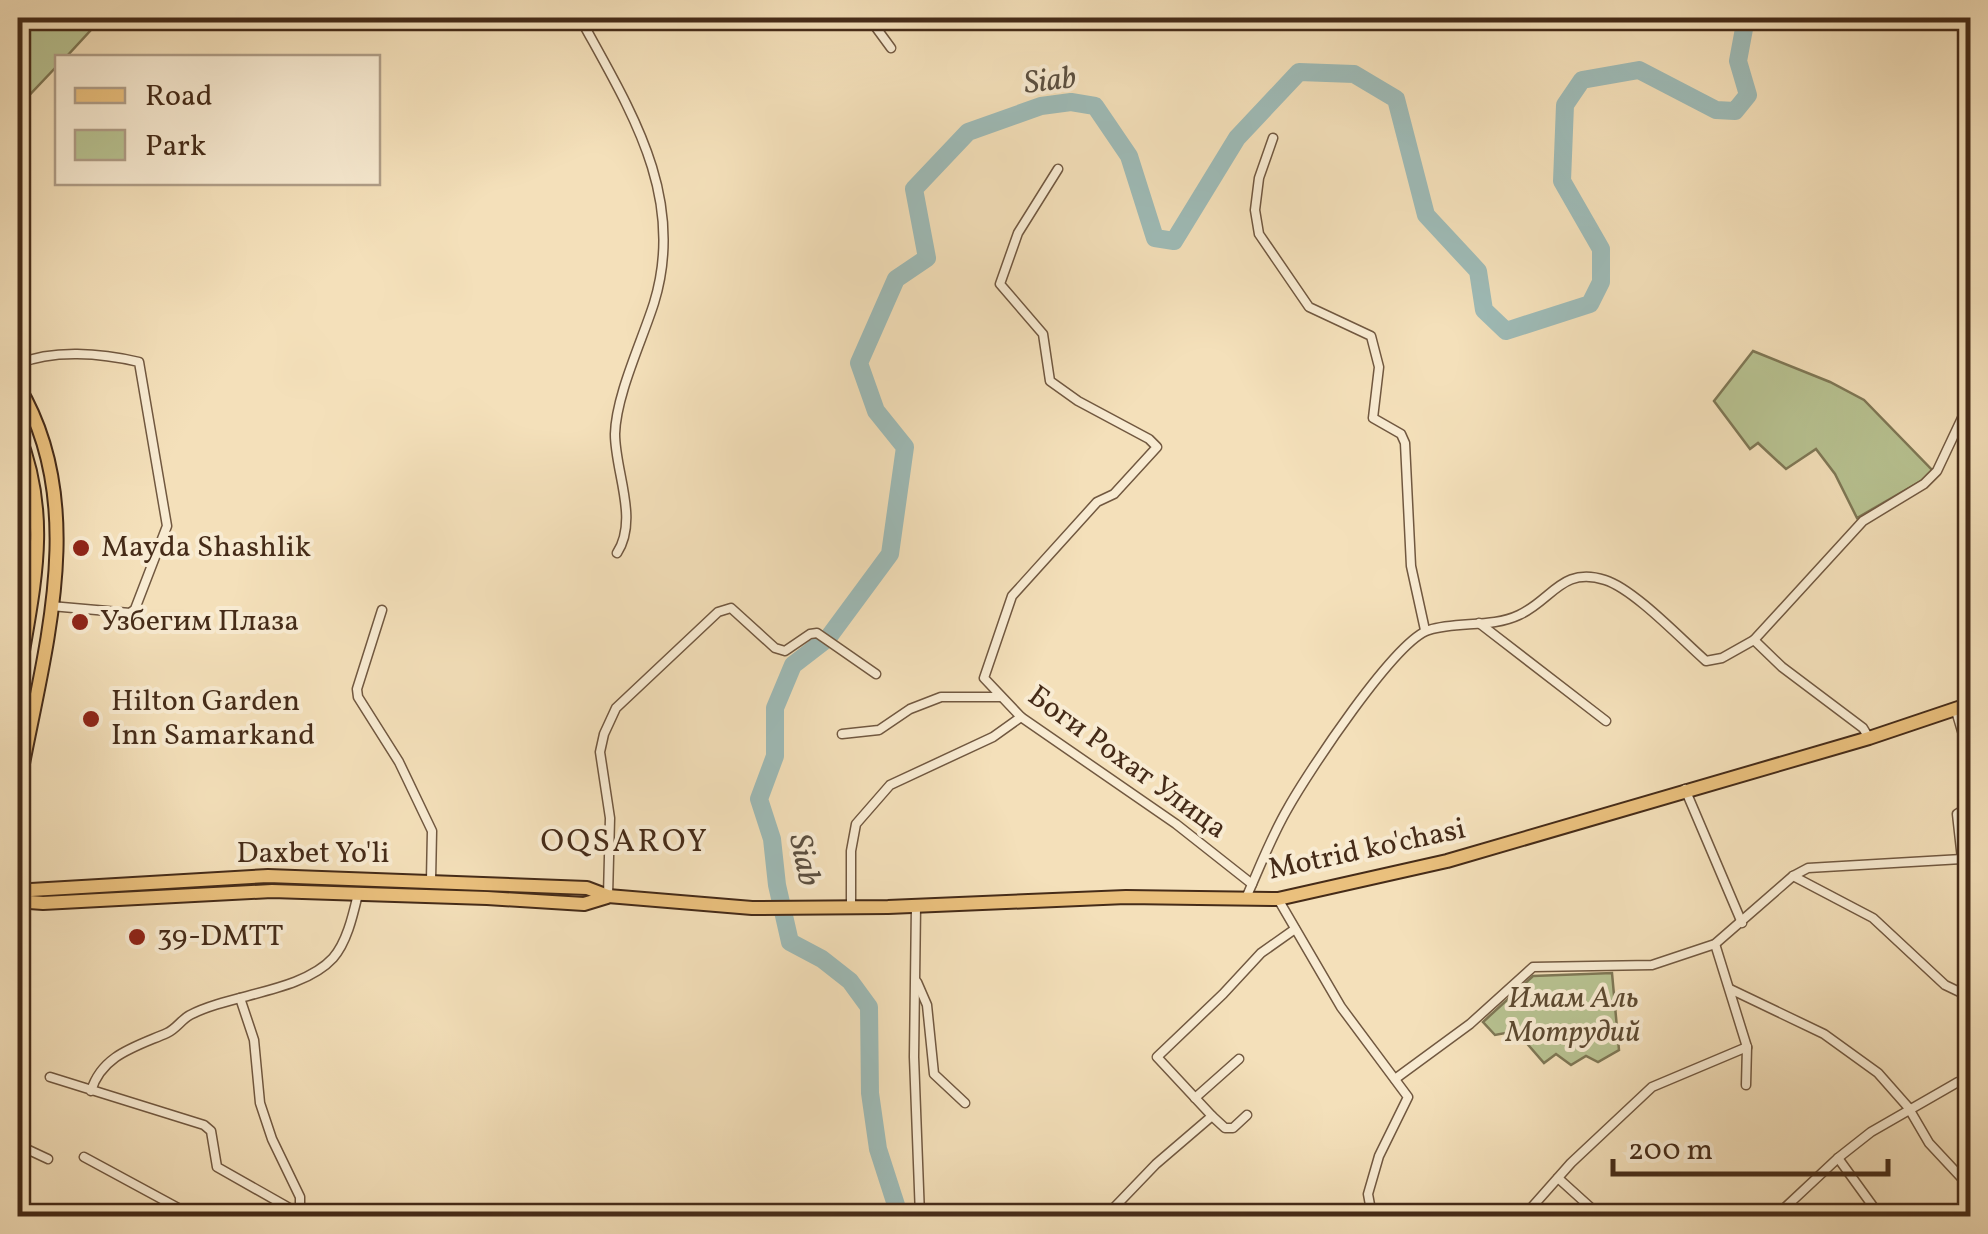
<svg xmlns="http://www.w3.org/2000/svg" width="1988" height="1234" font-family="Vollkorn,serif">
<style>
.green{fill:#b8c392;stroke:#7e7755;stroke-width:2.5}
.lines{fill:none;stroke-linecap:round;stroke-linejoin:round}
.river{stroke:#9ebbb7;stroke-width:18}
.minor-casing{stroke:#715840;stroke-width:11}
.primary-casing{stroke:#452b18;stroke-width:16}
.minor{stroke:#f8ebd2;stroke-width:8}
.primary{stroke:#eac07d;stroke-width:12}
.poi-dot{fill:#8f2418;stroke:#f8ebd2;stroke-width:4}
.labels{text-anchor:middle;dominant-baseline:central;stroke-width:8;stroke-linejoin:round;paint-order:stroke}
.poi-label{font-size:30px;fill:#452b18;stroke:#f8ebd2;text-anchor:start}
.street-label{font-size:30px;fill:#452b18;stroke:#f8ebd2}
.park-label{font-size:30px;font-style:italic;fill:#5c4930;stroke:#f8ebd2}
.water-label{font-size:32px;font-style:italic;fill:#5b4f40;stroke:#f8ebd2}
.neighbourhood-label{font-size:32px;letter-spacing:2.5px;fill:#452b18;stroke:#f8ebd2}
</style>
<rect width="100%" height="100%" fill="#f4e0ba"/>
<filter id="stains"><feTurbulence type="fractalNoise" baseFrequency=".002" numOctaves="4"/><feColorMatrix values="0 0 0 0 .2 0 0 0 0 .09 0 0 0 0 .02 0 0 0 .5 -.17"/></filter>
<radialGradient id="worn" r=".72"><stop offset=".6" stop-color="#630" stop-opacity="0"/><stop offset="1" stop-color="#630" stop-opacity=".3"/></radialGradient>
<g class="green">
<polygon points="18,18 102,18 66,57 58,58 57,66 18,107"/>
<polygon points="1753,351 1830,382 1864,400 1935,473 1857,518 1835,474 1816,449 1786,469 1758,443 1750,449 1714,401"/>
<polygon points="1612,973 1619,1050 1598,1062 1586,1056 1571,1065 1556,1054 1544,1063 1516,1031 1495,1035 1483,1022 1533,976"/>
</g>
<g class="lines">
<polyline class="river" points="895,1216 896,1205 878,1149 870,1093 869,1007 850,981 822,959 790,942 777,885 772,839 759,799 775,756 775,708 793,665 828,638 890,554 905,447 876,411 859,363 896,279 927,258 914,189 968,132 1041,106 1071,102 1095,106 1129,156 1155,238 1174,241 1237,138 1299,72 1354,74 1396,99 1426,215 1478,271 1484,310 1506,331 1590,304 1601,282 1601,249 1562,181 1565,105 1582,80 1639,70 1716,110 1735,111 1748,95 1738,61 1746,18"/>
<defs>
<g id="minor">
<path d="M580,18C629,108 687,196 654,303C642,341 616,395 615,434C615,472 639,519 617,553"/>
<polyline points="869,18 891,48"/>
<polyline points="1273,138 1259,178 1255,210 1259,234 1309,307 1371,336 1379,367 1373,418 1401,434 1405,443 1411,566 1425,630"/>
<polyline points="1058,169 1018,233 1000,284 1043,334 1050,381 1078,401 1149,439 1157,447 1114,494 1097,502 1012,596 984,678 1021,717 1176,824 1252,884"/>
<path d="M18,364C53,349 101,353 139,362L167,526L135,609L130,613L51,606"/>
<polyline points="382,610 357,689 358,697 399,762 432,831 431,880"/>
<polyline points="1479,623 1606,721"/>
<polyline points="1754,640 1863,521 1924,484 1937,471 1970,401"/>
<polyline points="1956,711 1970,758"/>
<polyline points="842,734 879,730 910,709 941,697 1000,697"/>
<polyline points="1685,789 1742,923"/>
<polyline points="1962,859 1957,814 1970,806"/>
<polyline points="1793,876 1873,918 1945,985 1970,997"/>
<polyline points="608,896 610,818 600,752 604,734 616,708 718,612 731,608 775,648 785,651 810,634 817,633 876,674"/>
<path d="M1246,898C1259,869 1271,837 1288,808C1307,774 1395,640 1429,630C1457,621 1492,628 1519,615C1552,600 1562,566 1605,580C1634,589 1682,640 1706,661L1722,658L1754,640L1782,667L1863,728L1869,738"/>
<polyline points="1278,899 1341,1007 1408,1097 1379,1156 1368,1194 1372,1216"/>
<polyline points="916,906 914,1057 920,1216"/>
<polyline points="851,908 851,851 856,824 890,785 993,737 1021,717"/>
<polyline points="917,982 927,1005 934,1074 965,1103"/>
<polyline points="1730,989 1824,1034 1878,1073 1908,1107 1929,1143 1970,1187"/>
<polyline points="240,998 254,1040 260,1103 272,1139 300,1197 300,1214"/>
<polyline points="50,1077 204,1125 211,1131 217,1167 300,1214 300,1216"/>
<polyline points="1395,1079 1470,1024 1533,967 1652,965 1715,944 1793,876 1808,868 1962,859 1970,864"/>
<polyline points="1746,1085 1747,1047"/>
<path d="M91,1091C102,1055 135,1047 167,1033C176,1029 181,1020 190,1015C230,994 302,992 333,958C347,942 353,915 358,894"/>
<polyline points="1195,1098 1239,1059"/>
<polyline points="1212,1116 1225,1128 1233,1128 1247,1115"/>
<polyline points="18,1145 48,1159"/>
<polyline points="84,1157 193,1216"/>
<polyline points="1838,1158 1880,1216"/>
<polyline points="1558,1178 1600,1216"/>
<polyline points="1106,1216 1156,1164 1212,1116 1157,1057 1223,994 1261,953 1295,929"/>
<polyline points="1524,1216 1571,1163 1652,1087 1747,1047 1715,944"/>
<polyline points="1776,1216 1838,1158 1871,1132 1958,1082"/>
</g>
<g id="primary">
<path d="M18,386C92,508 41,660 18,790"/>
<path d="M18,433C53,521 32,591 18,681"/>
<polyline points="18,896 31,890 268,876 587,888 608,896 752,908 888,907 1126,897 1278,899 1447,861 1869,738 1970,704"/>
<polyline points="18,896 29,902 43,903 272,891 487,898 584,904 607,897"/>
</g>
</defs>
<use href="#minor" class="minor-casing"/>
<use href="#primary" class="primary-casing"/>
<use href="#minor" class="minor"/>
<use href="#primary" class="primary"/>
</g>
<g class="poi-dot">
<circle cx="81" cy="548" r="10"/>
<circle cx="80" cy="622" r="10"/>
<circle cx="91" cy="719" r="10"/>
<circle cx="137" cy="937" r="10"/>
</g>
<g class="labels">
<g class="poi-label">
<text x="101" y="548">Mayda Shashlik</text>
<text x="100" y="622">Узбегим Плаза</text>
<text x="111" y="702">Hilton Garden<tspan x="111" dy="34">Inn Samarkand</tspan></text>
<text x="157" y="937">39-DMTT</text>
</g>
<g class="street-label">
<text transform="translate(1127 763) rotate(36)">Боги Рохат Улица</text>
<text transform="translate(1367 850) rotate(-12)">Motrid ko'chasi</text>
<text x="313" y="854">Daxbet Yo'li</text>
</g>
<g class="park-label">
<text x="1573" y="999">Имам Аль<tspan x="1573" dy="34">Мотрудий</tspan></text>
</g>
<g class="water-label">
<text transform="translate(1050 82) rotate(-7)">Siab</text>
<text transform="translate(803 860) rotate(78)">Siab</text>
</g>
<g class="neighbourhood-label">
<text x="625" y="843">OQSAROY</text>
</g>
</g>
<rect width="1988" height="1234" fill="none" stroke="#f4e0ba" stroke-width="60"/>
<rect x="20" y="20" width="1948" height="1194" fill="none" stroke="#452b18" stroke-width="5"/>
<rect x="30" y="30" width="1928" height="1174" fill="none" stroke="#452b18" stroke-width="2.5"/>
<rect x="55" y="55" width="325" height="130" fill="#f8ebd2" stroke="#b09e88" stroke-width="2.5"/>
<rect x="75" y="88" width="50" height="15" fill="#eac07d" stroke="#b09e88" stroke-width="2.5"/>
<text x="145" y="105" font-size="30" fill="#452b18">Road</text>
<rect x="75" y="130" width="50" height="30" fill="#b8c392" stroke="#b09e88" stroke-width="2.5"/>
<text x="145" y="155" font-size="30" fill="#452b18">Park</text>
<path d="M1613 1159v15h275v-15" fill="none" stroke="#452b18" stroke-width="5"/>
<text x="1628" y="1159" font-size="30" fill="#452b18" stroke="#f8ebd2" stroke-width="8" paint-order="stroke">200 m</text>
<rect width="100%" height="100%" filter="url(#stains)"/>
<rect width="100%" height="100%" fill="url(#worn)"/>
</svg>
